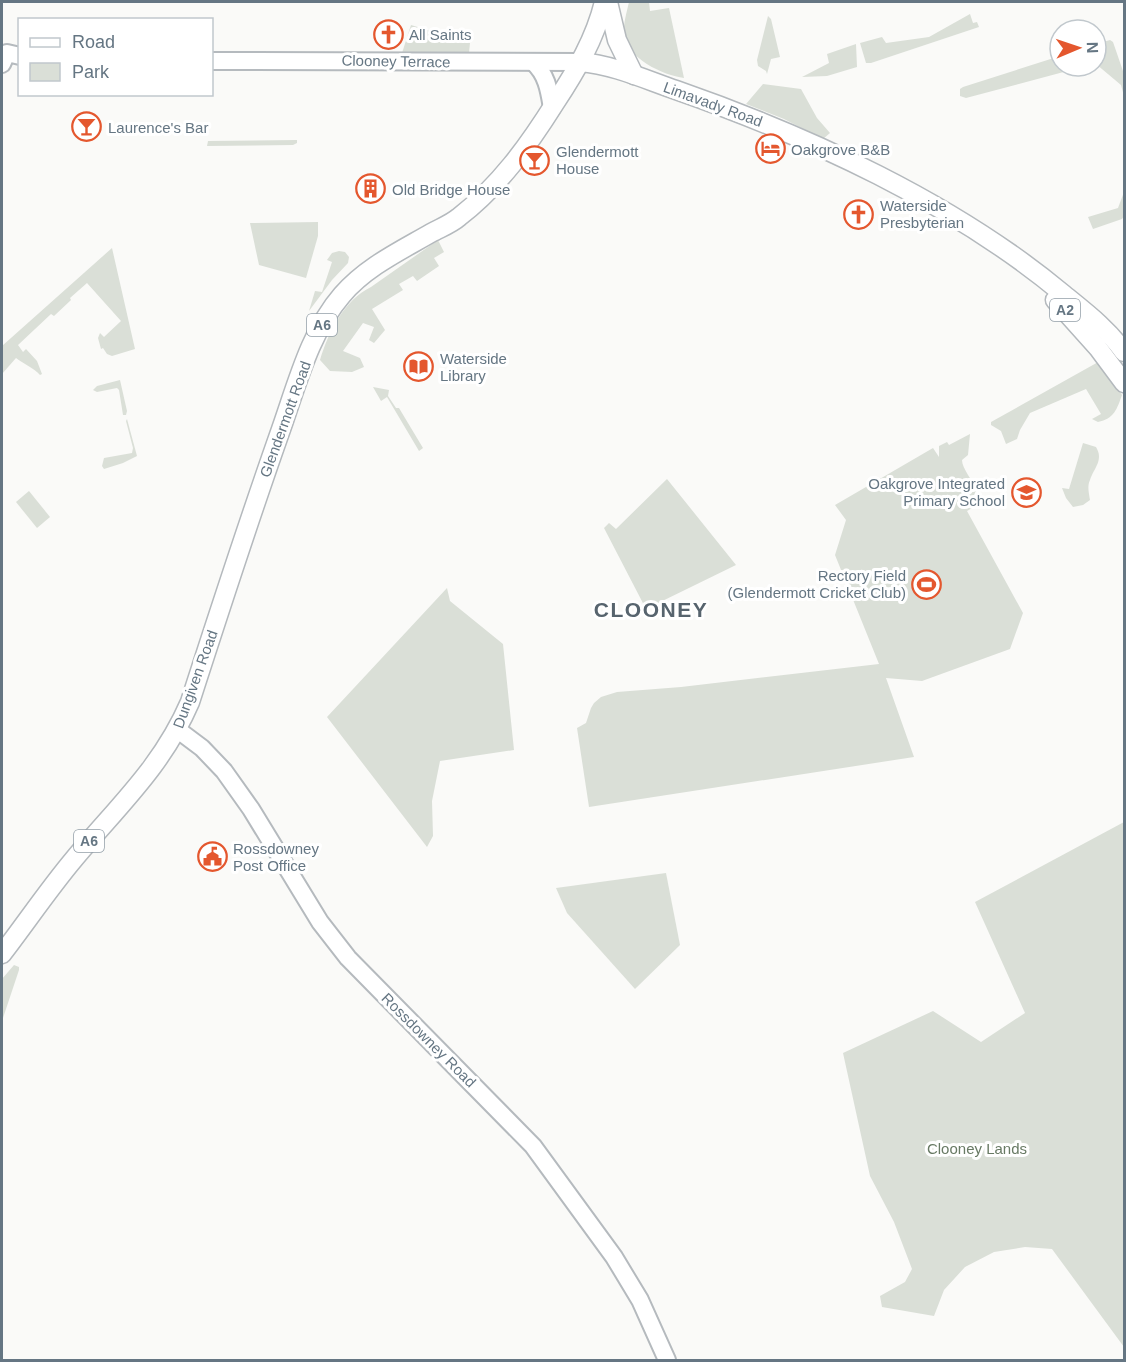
<svg xmlns="http://www.w3.org/2000/svg" width="1126" height="1362" font-family="Arial,sans-serif">
<style>
.green{fill:#dadfd7}
.lines{fill:none;stroke-linecap:round;stroke-linejoin:round}
.major-casing{stroke:#b5babe;stroke-width:20}
.highway-casing{stroke:#b4b9bd;stroke-width:21}
.major{stroke:#fff;stroke-width:16}
.highway{stroke:#fff;stroke-width:18}
.labels{text-anchor:middle;dominant-baseline:central;stroke-width:6;stroke-linejoin:round;paint-order:stroke}
.shield{fill:#fff;stroke:#939fa8;stroke-width:1.5}
.shield-label{font-size:14px;font-weight:bold;fill:#657683}
.poi-label{font-size:15px;fill:#657683;stroke:#fff;text-anchor:start}
.street-label{font-size:15px;fill:#657683;stroke:#fff}
.park-label{font-size:15px;fill:#687a64;stroke:#fff}
.district-label{font-size:21px;font-weight:bold;letter-spacing:1.5px;fill:#57646e;stroke:#fff}
</style>
<rect width="100%" height="100%" fill="#fafaf8"/>
<g class="green">
<path d="M629,2H649L650,11L669,8L684,78C663,75 627,59 624,34C623,24 627,11 629,2Z"/>
<polygon points="970,14 973,23 977,22 979,27 871,63 866,63 860,43 882,37 886,43 929,37"/>
<polygon points="768,16 771,19 780,57 771,59 767,74 766,71 758,66 757,60"/>
<polygon points="411,25 470,43 469,53 402,53"/>
<polygon points="1110,40 1113,42 1124,74 1124,96 1121,85 1096,64 1096,44"/>
<polygon points="856,44 857,67 827,76 802,77 829,63 827,54"/>
<polygon points="1060,56 1060,66 1086,66 966,98 960,96 960,89 963,87"/>
<polygon points="763,84 801,89 817,118 830,133 823,139 784,119 746,104"/>
<polygon points="297,140 297,143 293,145 207,146 208,141"/>
<polygon points="1124,192 1124,216 1122,219 1093,229 1088,217 1118,208"/>
<polygon points="318,222 318,236 306,278 259,265 250,223"/>
<path d="M438,240L444,252L434,258L439,266L417,281L413,276L399,284L403,290L372,309L385,330L374,343L369,340L374,327L363,323L343,351L360,358L364,367L352,372L330,371L320,360C328,333 344,300 371,287Z"/>
<path d="M112,248L135,349L112,356L107,354L103,348L101,349L98,338L100,333L104,337L121,321L87,283L70,298L71,300L54,316L51,314L18,345L23,352L26,349L37,361L42,374L40,375C34,368 24,364 16,358L2,374V346Z"/>
<polygon points="339,251 345,252 349,257 348,263 332,280 309,311 315,291 322,292 332,262 327,260 332,253"/>
<path d="M1100,361L1122,395C1117,409 1114,419 1098,422L1092,419L1101,414L1086,389L1030,413L1020,430L1017,439L1006,444L1001,431L991,425V422Z"/>
<polygon points="120,380 127,411 126,415 123,415 119,390 117,388 97,392 93,390 97,386"/>
<polygon points="373,387 389,390 388,396 396,408 399,408 423,448 419,451 387,397 381,401"/>
<polygon points="127,419 137,456 123,463 104,469 102,466 104,458 132,453 133,448 126,421"/>
<path d="M970,434L968,455L962,460C962,469 973,480 976,490L973,498L974,507L967,511L1023,613L1010,649L922,681L886,678L914,757L589,807L577,728L586,723L591,708L594,703L601,697L617,692L681,687L879,664L835,555L846,520L835,505L933,448L939,457V446L947,442L949,445Z"/>
<path d="M1083,443L1096,447C1104,460 1094,468 1090,480C1087,486 1089,493 1090,500L1083,505L1073,507L1066,498L1062,488L1069,489Z"/>
<polygon points="667,479 736,565 646,609 604,528 609,523 616,529"/>
<polygon points="29,491 50,517 37,528 16,502"/>
<polygon points="447,588 450,601 503,644 514,750 440,761 432,801 433,836 427,847 327,717"/>
<polygon points="1124,822 1124,1347 1052,1249 1025,1247 994,1252 965,1267 944,1290 934,1316 882,1307 880,1296 905,1282 912,1269 894,1222 870,1176 843,1053 933,1011 981,1042 1025,1013 975,902"/>
<polygon points="666,873 680,945 635,989 567,913 556,888"/>
<polygon points="14,965 19,967 19,970 2,1021 2,979"/>
</g>
<g class="lines">
<defs>
<g id="major">
<polyline points="212,61 580,62"/>
<path d="M533,62C547,75 549,90 552,108"/>
<polyline points="2,64 7,53 20,56"/>
<polyline points="178,730 202,748 224,771 251,809 320,922 348,958 533,1146 614,1257 640,1300 667,1360"/>
</g>
<g id="highway">
<polyline points="608,2 617,40 634,75"/>
<path d="M580,62C614,65 644,79 676,90C808,136 954,203 1062,293C1084,311 1107,328 1124,352"/>
<polyline points="1055,300 1098,348 1124,383"/>
<path d="M2,954C26,923 48,890 74,859C118,806 162,767 190,702C219,612 248,523 279,435C296,388 309,333 342,295C366,267 400,251 431,233C440,228 451,224 459,217C499,186 528,146 555,103C576,71 595,39 604,2"/>
</g>
</defs>
<use href="#major" class="major-casing"/>
<use href="#highway" class="highway-casing"/>
<use href="#major" class="major"/>
<use href="#highway" class="highway"/>
</g>
<defs>
<symbol id="church-ring" viewBox="-11 -11 22 22"><circle r="9.5" fill="#fff" stroke="#e4572e" stroke-width="1.5"/><path d="M-1.2-6h2.4v3.5h3.3v2.4h-3.3V6h-2.4V-.1h-3.3v-2.4h3.3Z" fill="#e4572e"/></symbol>
<symbol id="bar-ring" viewBox="-11 -11 22 22"><circle r="9.5" fill="#fff" stroke="#e4572e" stroke-width="1.5"/><path d="M-6-5H6L.8 .8V4.5H3.5V6h-7V4.5H-.8V.8Z" fill="#e4572e"/></symbol>
<symbol id="hotel-ring" viewBox="-11 -11 22 22"><circle r="9.5" fill="#fff" stroke="#e4572e" stroke-width="1.5"/><path d="M-6-4.5h1.5V1H6V5H4.5V3h-9V5H-6ZM-4 0a1.8 1.8 0 1 1 3.6 0ZM.5 0V-2.5h3Q6-2.5 6 0Z" fill="#e4572e"/></symbol>
<symbol id="building-ring" viewBox="-11 -11 22 22"><circle r="9.5" fill="#fff" stroke="#e4572e" stroke-width="1.5"/><path d="M-4-6H4V6H1V3H-1V6H-4ZM-2.5-4.3h1.7v1.8h-1.7ZM.8-4.3h1.7v1.8H.8ZM-2.5-1h1.7V.8h-1.7ZM.8-1h1.7V.8H.8Z" fill="#e4572e"/></symbol>
<symbol id="library-ring" viewBox="-11 -11 22 22"><circle r="9.5" fill="#fff" stroke="#e4572e" stroke-width="1.5"/><path d="M-6-4Q-3-5.5-.7-3.5V5Q-3 3-6 4ZM6-4Q3-5.5 .7-3.5V5Q3 3 6 4Z" fill="#e4572e"/></symbol>
<symbol id="school-ring" viewBox="-11 -11 22 22"><circle r="9.5" fill="#fff" stroke="#e4572e" stroke-width="1.5"/><path d="M0-5L7-2L0 1L-7-2ZM-4 1L0 2.5L4 1V4Q0 6-4 4Z" fill="#e4572e"/></symbol>
<symbol id="stadium-ring" viewBox="-11 -11 22 22"><circle r="9.5" fill="#fff" stroke="#e4572e" stroke-width="1.5"/><path d="M0-5a6.5 5 0 1 0 0 10a6.5 5 0 1 0 0-10ZM-3.5-1.8h7v3.6h-7Z" fill="#e4572e"/></symbol>
<symbol id="civic-ring" viewBox="-11 -11 22 22"><circle r="9.5" fill="#fff" stroke="#e4572e" stroke-width="1.5"/><path d="M-.6-6.5H3V-4.5H.6V-3L4-1V1h2V6H-6V1h2V-1L-.6-3ZM-1.2 2.5V6h2.4V2.5Z" fill="#e4572e"/></symbol>
</defs>
<g fill-rule="evenodd">
<use href="#church-ring" x="372" y="18" width="33" height="33"/>
<use href="#bar-ring" x="70" y="110" width="33" height="33"/>
<use href="#hotel-ring" x="754" y="132" width="33" height="33"/>
<use href="#bar-ring" x="518" y="144" width="33" height="33"/>
<use href="#building-ring" x="354" y="172" width="33" height="33"/>
<use href="#church-ring" x="842" y="198" width="33" height="33"/>
<use href="#library-ring" x="402" y="350" width="33" height="33"/>
<use href="#school-ring" x="1010" y="476" width="33" height="33"/>
<use href="#stadium-ring" x="910" y="568" width="33" height="33"/>
<use href="#civic-ring" x="196" y="840" width="33" height="33"/>
</g>
<g class="labels">
<g class="shield">
<rect x="1050" y="299" width="30" height="22" rx="4.5"/>
<rect x="307" y="314" width="30" height="22" rx="4.5"/>
<rect x="74" y="830" width="30" height="22" rx="4.5"/>
</g>
<g class="shield-label">
<text x="1065" y="310">A2</text>
<text x="322" y="325">A6</text>
<text x="89" y="841">A6</text>
</g>
<g class="poi-label">
<text x="409" y="34">All Saints</text>
<text x="108" y="127">Laurence's Bar</text>
<text x="791" y="149">Oakgrove B&amp;B</text>
<text x="556" y="151">Glendermott<tspan x="556" dy="17">House</tspan></text>
<text x="392" y="189">Old Bridge House</text>
<text x="880" y="205">Waterside<tspan x="880" dy="17">Presbyterian</tspan></text>
<text x="440" y="358">Waterside<tspan x="440" dy="17">Library</tspan></text>
<text x="1005" y="483" text-anchor="end">Oakgrove Integrated<tspan x="1005" dy="17">Primary School</tspan></text>
<text x="906" y="575" text-anchor="end">Rectory Field<tspan x="906" dy="17">(Glendermott Cricket Club)</tspan></text>
<text x="233" y="848">Rossdowney<tspan x="233" dy="17">Post Office</tspan></text>
</g>
<g class="street-label">
<text transform="translate(396 61) rotate(1)">Clooney Terrace</text>
<text transform="translate(713 104) rotate(20)">Limavady Road</text>
<text transform="translate(285 419) rotate(-70)">Glendermott Road</text>
<text transform="translate(195 679) rotate(-70)">Dungiven Road</text>
<text transform="translate(429 1040) rotate(45)">Rossdowney Road</text>
</g>
<g class="park-label">
<text x="977" y="1148">Clooney Lands</text>
</g>
<g class="district-label">
<text x="651" y="609">CLOONEY</text>
</g>
</g>
<rect width="1126" height="1362" fill="none" stroke="#657683" stroke-width="6"/>
<rect x="18" y="18" width="195" height="78" fill="#ffffff" stroke="#c1c8cd" stroke-width="1.5"/>
<rect x="30" y="38" width="30" height="9" fill="#ffffff" stroke="#c1c8cd" stroke-width="1.5"/>
<text x="72" y="48" font-size="18" fill="#657683">Road</text>
<rect x="30" y="63" width="30" height="18" fill="#dadfd7" stroke="#c1c8cd" stroke-width="1.5"/>
<text x="72" y="78" font-size="18" fill="#657683">Park</text>
<g transform="translate(1078 48) rotate(88)"><circle r="28" fill="#ffffff" stroke="#c1c8cd" stroke-width="1.5"/>
<path d="M0-4.5L10 22L0 15L-10 22Z" fill="#e4572e"/>
<text y="-9" font-size="16" font-weight="bold" text-anchor="middle" fill="#657683">N</text>
</g>
</svg>
